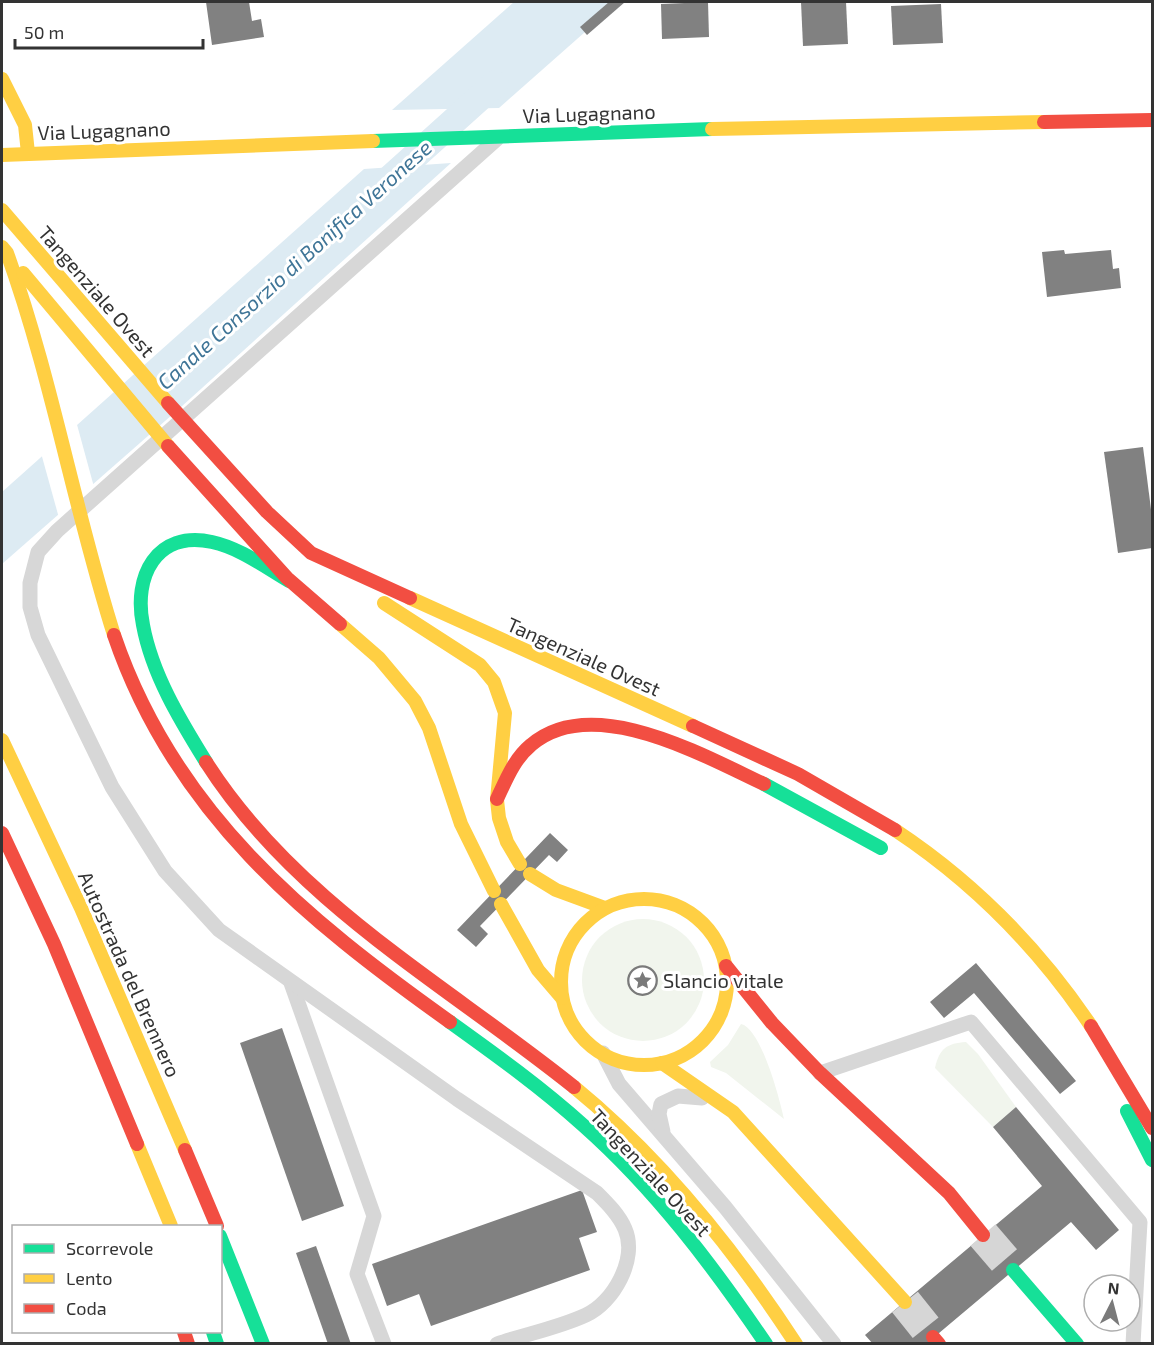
<svg xmlns="http://www.w3.org/2000/svg" width="1154" height="1345" font-family="'Exo 2',sans-serif">
<style>
.green{fill:#f1f5ed}
.water{fill:#ddebf3}
.pier{fill:#fff}
.lines{fill:none;stroke-linecap:round;stroke-linejoin:round}
.canal{stroke:#ddebf3;stroke-width:27}
.building{fill:#818181}
.highway-tunnel{stroke:#d6d6d6;stroke-width:33;stroke-dasharray:33 16;stroke-linecap:butt}
.lane{stroke:#d7d7d7;stroke-width:15}
.fast{stroke:#16e098;stroke-width:14}
.slow{stroke:#ffcf43;stroke-width:14}
.jam{stroke:#f24e42;stroke-width:14}
.labels{text-anchor:middle;dominant-baseline:central;stroke-width:6;stroke-linejoin:round;paint-order:stroke}
.street-label{font-size:20px;fill:#333;stroke:#fff}
.poi-label{font-size:20px;fill:#333;stroke:#fff;text-anchor:start}
.water-label{font-size:21px;font-style:italic;fill:#3f7597;stroke:#fff}
</style>
<rect width="100%" height="100%" fill="#fff"/>
<g class="green">
<circle cx="643" cy="980" r="61"/>
<path d="M741,1024C761,1028 780,1100 784,1119L726,1073L711,1067L710,1062L728,1045Z"/>
<path d="M966,1042L978,1054L1016,1107L993,1127L935,1068C939,1049 947,1043 966,1042Z"/>
</g>
<g class="water">
<polygon points="514,2 619,2 499,108 392,110"/>
<polygon points="451,163 181,407 2,564 2,492 364,169"/>
</g>
<polygon class="pier" points="76,421 94,487 59,518 41,453"/>
<g class="lines">
<polyline class="canal" points="376,191 495,84"/>
</g>
<g class="building">
<polygon points="206,2 249,2 252,21 261,19 264,37 212,45"/>
<polygon points="609,2 625,2 587,35 580,27"/>
<polygon points="708,2 709,37 662,39 661,4"/>
<polygon points="801,2 846,2 848,44 803,46"/>
<polygon points="941,4 943,43 893,45 891,6"/>
<polygon points="1064,250 1065,254 1111,250 1113,269 1119,268 1121,288 1047,297 1042,252"/>
<polygon points="1143,447 1152,517 1152,548 1118,553 1104,452"/>
<polygon points="550,833 568,850 557,862 549,855 480,926 488,934 476,947 457,930"/>
<polygon points="976,963 1076,1081 1060,1094 974,993 944,1018 930,1002"/>
<polygon points="282,1028 344,1206 302,1221 240,1043"/>
<polygon points="1016,1107 1119,1230 1096,1250 1071,1222 926,1344 873,1344 865,1335 1042,1186 993,1127"/>
<polygon points="582,1190 597,1232 579,1238 590,1270 431,1326 419,1294 387,1306 372,1264"/>
<polygon points="316,1246 351,1344 328,1344 296,1253"/>
</g>
<g class="lines">
<g class="highway-tunnel">
<polyline points="983,1235 1013,1270"/>
<polyline points="905,1302 933,1337"/>
</g>
<g class="lane">
<polyline points="291,983 374,1216 357,1274 384,1344"/>
<polyline points="603,1053 619,1084 725,1207 834,1344"/>
<polyline points="820,1073 971,1022 1140,1222 1133,1344"/>
<polyline points="663,1132 659,1114 661,1104 678,1096 702,1098"/>
<path d="M497,1344C526,1334 558,1328 586,1315C613,1303 638,1259 625,1229C619,1215 608,1204 597,1193L457,1099L219,930L165,871L112,787L38,635L30,607V583L38,552L57,531L497,139"/>
</g>
<g class="fast">
<polyline points="373,141 712,129"/>
<path d="M206,762C180,720 152,674 143,625C133,577 156,530 212,542C240,548 265,567 289,581"/>
<polyline points="764,784 881,848"/>
<path d="M450,1022C496,1055 542,1088 584,1126C655,1189 713,1266 766,1344"/>
<polyline points="1127,1111 1152,1160"/>
<polyline points="220,1236 263,1344"/>
<polyline points="1013,1270 1077,1344"/>
<polyline points="213,1332 217,1344"/>
</g>
<g class="slow">
<polyline points="2,79 25,125 28,153"/>
<polyline points="712,129 1044,122"/>
<polyline points="2,155 373,141"/>
<polyline points="2,210 168,403"/>
<path d="M2,247L7,253C52,378 74,509 114,635"/>
<polyline points="23,273 168,446"/>
<polyline points="410,598 693,726"/>
<polyline points="384,603 480,665 494,682 505,713 497,800 499,818 507,842 520,864"/>
<polyline points="340,624 379,658 415,701 429,728 461,824 494,891"/>
<polyline points="2,740 81,908 185,1150"/>
<path d="M895,830C975,883 1038,947 1091,1026"/>
<polyline points="530,874 556,890 605,908"/>
<circle cx="644" cy="982" r="83"/>
<polyline points="501,904 538,970 562,998"/>
<polyline points="662,1063 733,1112 905,1302"/>
<path d="M574,1087C662,1159 734,1249 796,1344"/>
<polyline points="137,1144 171,1226"/>
</g>
<g class="jam">
<polyline points="1044,122 1152,120"/>
<polyline points="168,403 267,512 311,553 410,598"/>
<polyline points="168,446 287,578 340,624"/>
<path d="M114,635C174,812 304,918 450,1022"/>
<polyline points="693,726 798,774 895,830"/>
<path d="M206,762C295,902 447,985 574,1087"/>
<path d="M497,799C506,780 514,759 531,745C592,692 704,756 764,784"/>
<polyline points="2,833 54,944 137,1144"/>
<polyline points="726,966 772,1023 820,1073 949,1193 983,1235"/>
<polyline points="1091,1026 1152,1128"/>
<polyline points="185,1150 217,1226"/>
<polyline points="184,1332 188,1344"/>
<polyline points="933,1337 939,1344"/>
</g>
</g>
<defs>
<symbol id="sight-ring" viewBox="-11 -11 22 22"><circle r="9.5" fill="#fff" stroke="#7a7a7a" stroke-width="1.5"/><path d="M0-6L1.8-2.2L6-1.7L2.9 1.2L3.7 5.4L0 3.3L-3.7 5.4L-2.9 1.2L-6-1.7L-1.8-2.2Z" fill="#7a7a7a"/></symbol>
</defs>
<g fill-rule="evenodd">
<use href="#sight-ring" x="626" y="964" width="33" height="33"/>
</g>
<g class="labels">
<g class="street-label">
<text transform="translate(589 113) rotate(-2)">Via Lugagnano</text>
<text transform="translate(104 130) rotate(-2)">Via Lugagnano</text>
<text transform="translate(97 291) rotate(49)">Tangenziale Ovest</text>
<text transform="translate(584 656) rotate(24)">Tangenziale Ovest</text>
<text transform="translate(130 974) rotate(66)">Autostrada del Brennero</text>
<text transform="translate(651 1172) rotate(47)">Tangenziale Ovest</text>
</g>
<g class="poi-label">
<text x="663" y="980">Slancio vitale</text>
</g>
<g class="water-label">
<text transform="translate(294 264) rotate(-42)">Canale Consorzio di Bonifica Veronese</text>
</g>
</g>
<rect width="1154" height="1345" fill="none" stroke="#333333" stroke-width="6"/>
<rect x="12" y="1225" width="210" height="108" fill="#ffffff" stroke="#adadad" stroke-width="1.5"/>
<rect x="24" y="1244" width="30" height="9" fill="#16e098" stroke="#adadad" stroke-width="1.5"/>
<text x="66" y="1255" font-size="18" fill="#333333">Scorrevole</text>
<rect x="24" y="1274" width="30" height="9" fill="#ffcf43" stroke="#adadad" stroke-width="1.5"/>
<text x="66" y="1285" font-size="18" fill="#333333">Lento</text>
<rect x="24" y="1304" width="30" height="9" fill="#f24e42" stroke="#adadad" stroke-width="1.5"/>
<text x="66" y="1315" font-size="18" fill="#333333">Coda</text>
<g transform="translate(1112 1303) rotate(6)"><circle r="28" fill="#ffffff" stroke="#adadad" stroke-width="1.5"/>
<path d="M0-4.5L10 22L0 15L-10 22Z" fill="#7a7a7a"/>
<text y="-9" font-size="16" font-weight="bold" text-anchor="middle" fill="#333333">N</text>
</g>
<path d="M15 39v9h188v-9" fill="none" stroke="#333333" stroke-width="3"/>
<text x="24" y="39" font-size="18" fill="#333333" stroke="#ffffff" stroke-width="4.5" paint-order="stroke">50 m</text>
</svg>
